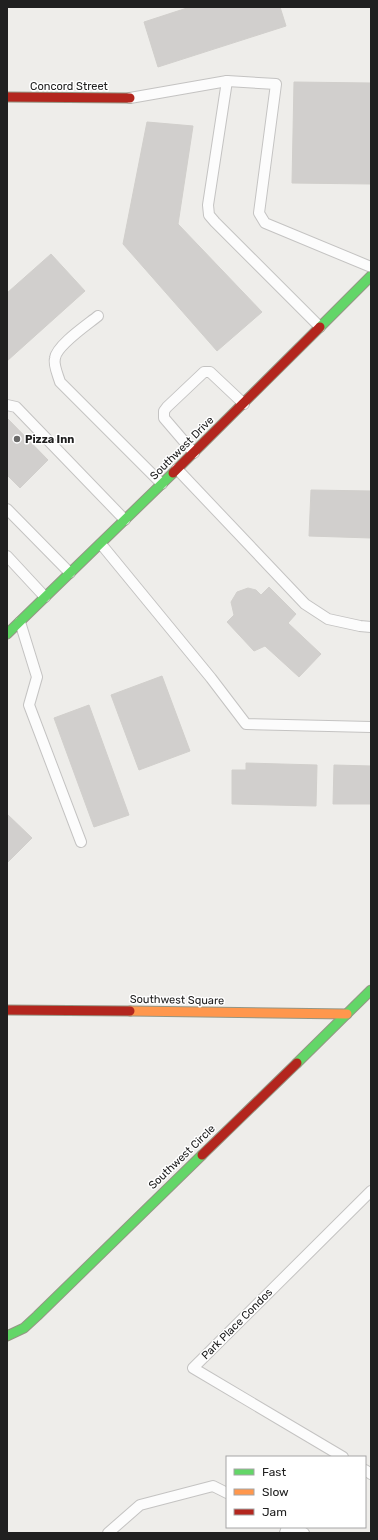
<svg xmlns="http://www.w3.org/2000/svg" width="378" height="1540" font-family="Rubik,sans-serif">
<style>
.building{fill:#d1cfcd;stroke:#d1cfcc}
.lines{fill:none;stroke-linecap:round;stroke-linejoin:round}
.lane-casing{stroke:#c4c3c2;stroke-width:12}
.fast-casing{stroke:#949684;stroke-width:11}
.slow-casing{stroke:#949684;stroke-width:11}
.jam-casing{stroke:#949684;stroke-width:11}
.lane{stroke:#fcfcfc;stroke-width:10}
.fast{stroke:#63d668;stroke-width:9}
.slow{stroke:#ff974d;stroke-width:9}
.jam{stroke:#b3261e;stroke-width:9}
.poi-dot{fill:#686867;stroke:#fff;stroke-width:1.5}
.labels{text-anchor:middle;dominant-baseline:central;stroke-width:3;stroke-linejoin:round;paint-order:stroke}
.street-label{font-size:11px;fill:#202020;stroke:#fff}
.poi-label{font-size:11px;font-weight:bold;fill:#202020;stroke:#fff;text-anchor:start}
</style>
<rect width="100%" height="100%" fill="#eeedea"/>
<g class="building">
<polygon points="190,7 280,7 286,26 158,67 144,22"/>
<polygon points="294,82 371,83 371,184 292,183"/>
<polygon points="147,122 193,126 178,224 262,312 217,351 123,244"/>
<polygon points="51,254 85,291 7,361 7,293"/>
<polygon points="7,418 48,460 20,488 7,475"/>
<polygon points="311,490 371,491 371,538 309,536"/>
<polygon points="269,587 296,614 288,623 321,654 299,677 265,646 254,651 227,622 234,615 231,602 237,592 248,588 256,590 261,595"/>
<polygon points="162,676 190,751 139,770 111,695"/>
<polygon points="89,705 129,815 94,827 54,718"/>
<polygon points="246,763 317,765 316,806 232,804 232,770 246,770"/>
<polygon points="334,765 371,766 371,804 333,804"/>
<polygon points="7,814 32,838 7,863"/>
</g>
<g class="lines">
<defs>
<g id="lane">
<polyline points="227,81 276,84 259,213 265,223 371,267"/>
<polyline points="130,98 227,81 208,205 209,215 215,222 320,327"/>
<path d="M98,316C87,325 57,345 55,358C53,365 58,375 60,382L162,484"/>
<polyline points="7,405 16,407 125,520"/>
<polyline points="194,453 164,418 164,411 167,407 204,372 210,372 244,404"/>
<polyline points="177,469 305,604 328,619 360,626 371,627"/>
<polyline points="7,509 70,573"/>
<polyline points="101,544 211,678 246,724 371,727"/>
<polyline points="7,556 45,597"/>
<polyline points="20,622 37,677 29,705 81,842"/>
<polyline points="343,1457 193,1368 371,1191"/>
<polyline points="365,1470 371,1474"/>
<polyline points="292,1527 304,1533"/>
<polyline points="108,1533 140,1505 213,1486 227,1493"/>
<polyline points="285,1533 287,1527"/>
</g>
<g id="fast">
<polyline points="320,327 371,276"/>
<polyline points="7,634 173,473"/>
<polyline points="297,1063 371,990"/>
<polyline points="7,1336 24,1328 37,1316 202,1155"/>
</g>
<polyline id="slow" points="130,1011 347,1014"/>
<g id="jam">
<polyline points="7,97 130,98"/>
<polyline points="173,473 320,327"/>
<polyline points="7,1010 130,1011"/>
<polyline points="202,1155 297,1063"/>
</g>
</defs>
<use href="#lane" class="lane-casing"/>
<use href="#fast" class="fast-casing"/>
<use href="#slow" class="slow-casing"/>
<use href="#jam" class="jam-casing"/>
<use href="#lane" class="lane"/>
<use href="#fast" class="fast"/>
<use href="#slow" class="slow"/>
<use href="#jam" class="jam"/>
</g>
<circle class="poi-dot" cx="17" cy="439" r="4"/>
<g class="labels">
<g class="street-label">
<text x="69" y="86">Concord Street</text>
<text transform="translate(182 448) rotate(-45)">Southwest Drive</text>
<text transform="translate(177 1000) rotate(1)">Southwest Square</text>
<text transform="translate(182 1157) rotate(-44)">Southwest Circle</text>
<text transform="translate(237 1324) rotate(-45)">Park Place Condos</text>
</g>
<g class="poi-label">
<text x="25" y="439">Pizza Inn</text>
</g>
</g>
<rect width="378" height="1540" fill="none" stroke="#202020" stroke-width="16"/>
<rect x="226" y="1456" width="140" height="72" fill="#ffffff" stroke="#a6a6a6"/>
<rect x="234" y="1469" width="20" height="6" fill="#63d668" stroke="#a6a6a6"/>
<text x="262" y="1476" font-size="12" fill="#202020">Fast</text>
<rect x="234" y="1489" width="20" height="6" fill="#ff974d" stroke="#a6a6a6"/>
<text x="262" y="1496" font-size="12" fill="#202020">Slow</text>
<rect x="234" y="1509" width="20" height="6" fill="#b3261e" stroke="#a6a6a6"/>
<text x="262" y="1516" font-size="12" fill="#202020">Jam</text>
</svg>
